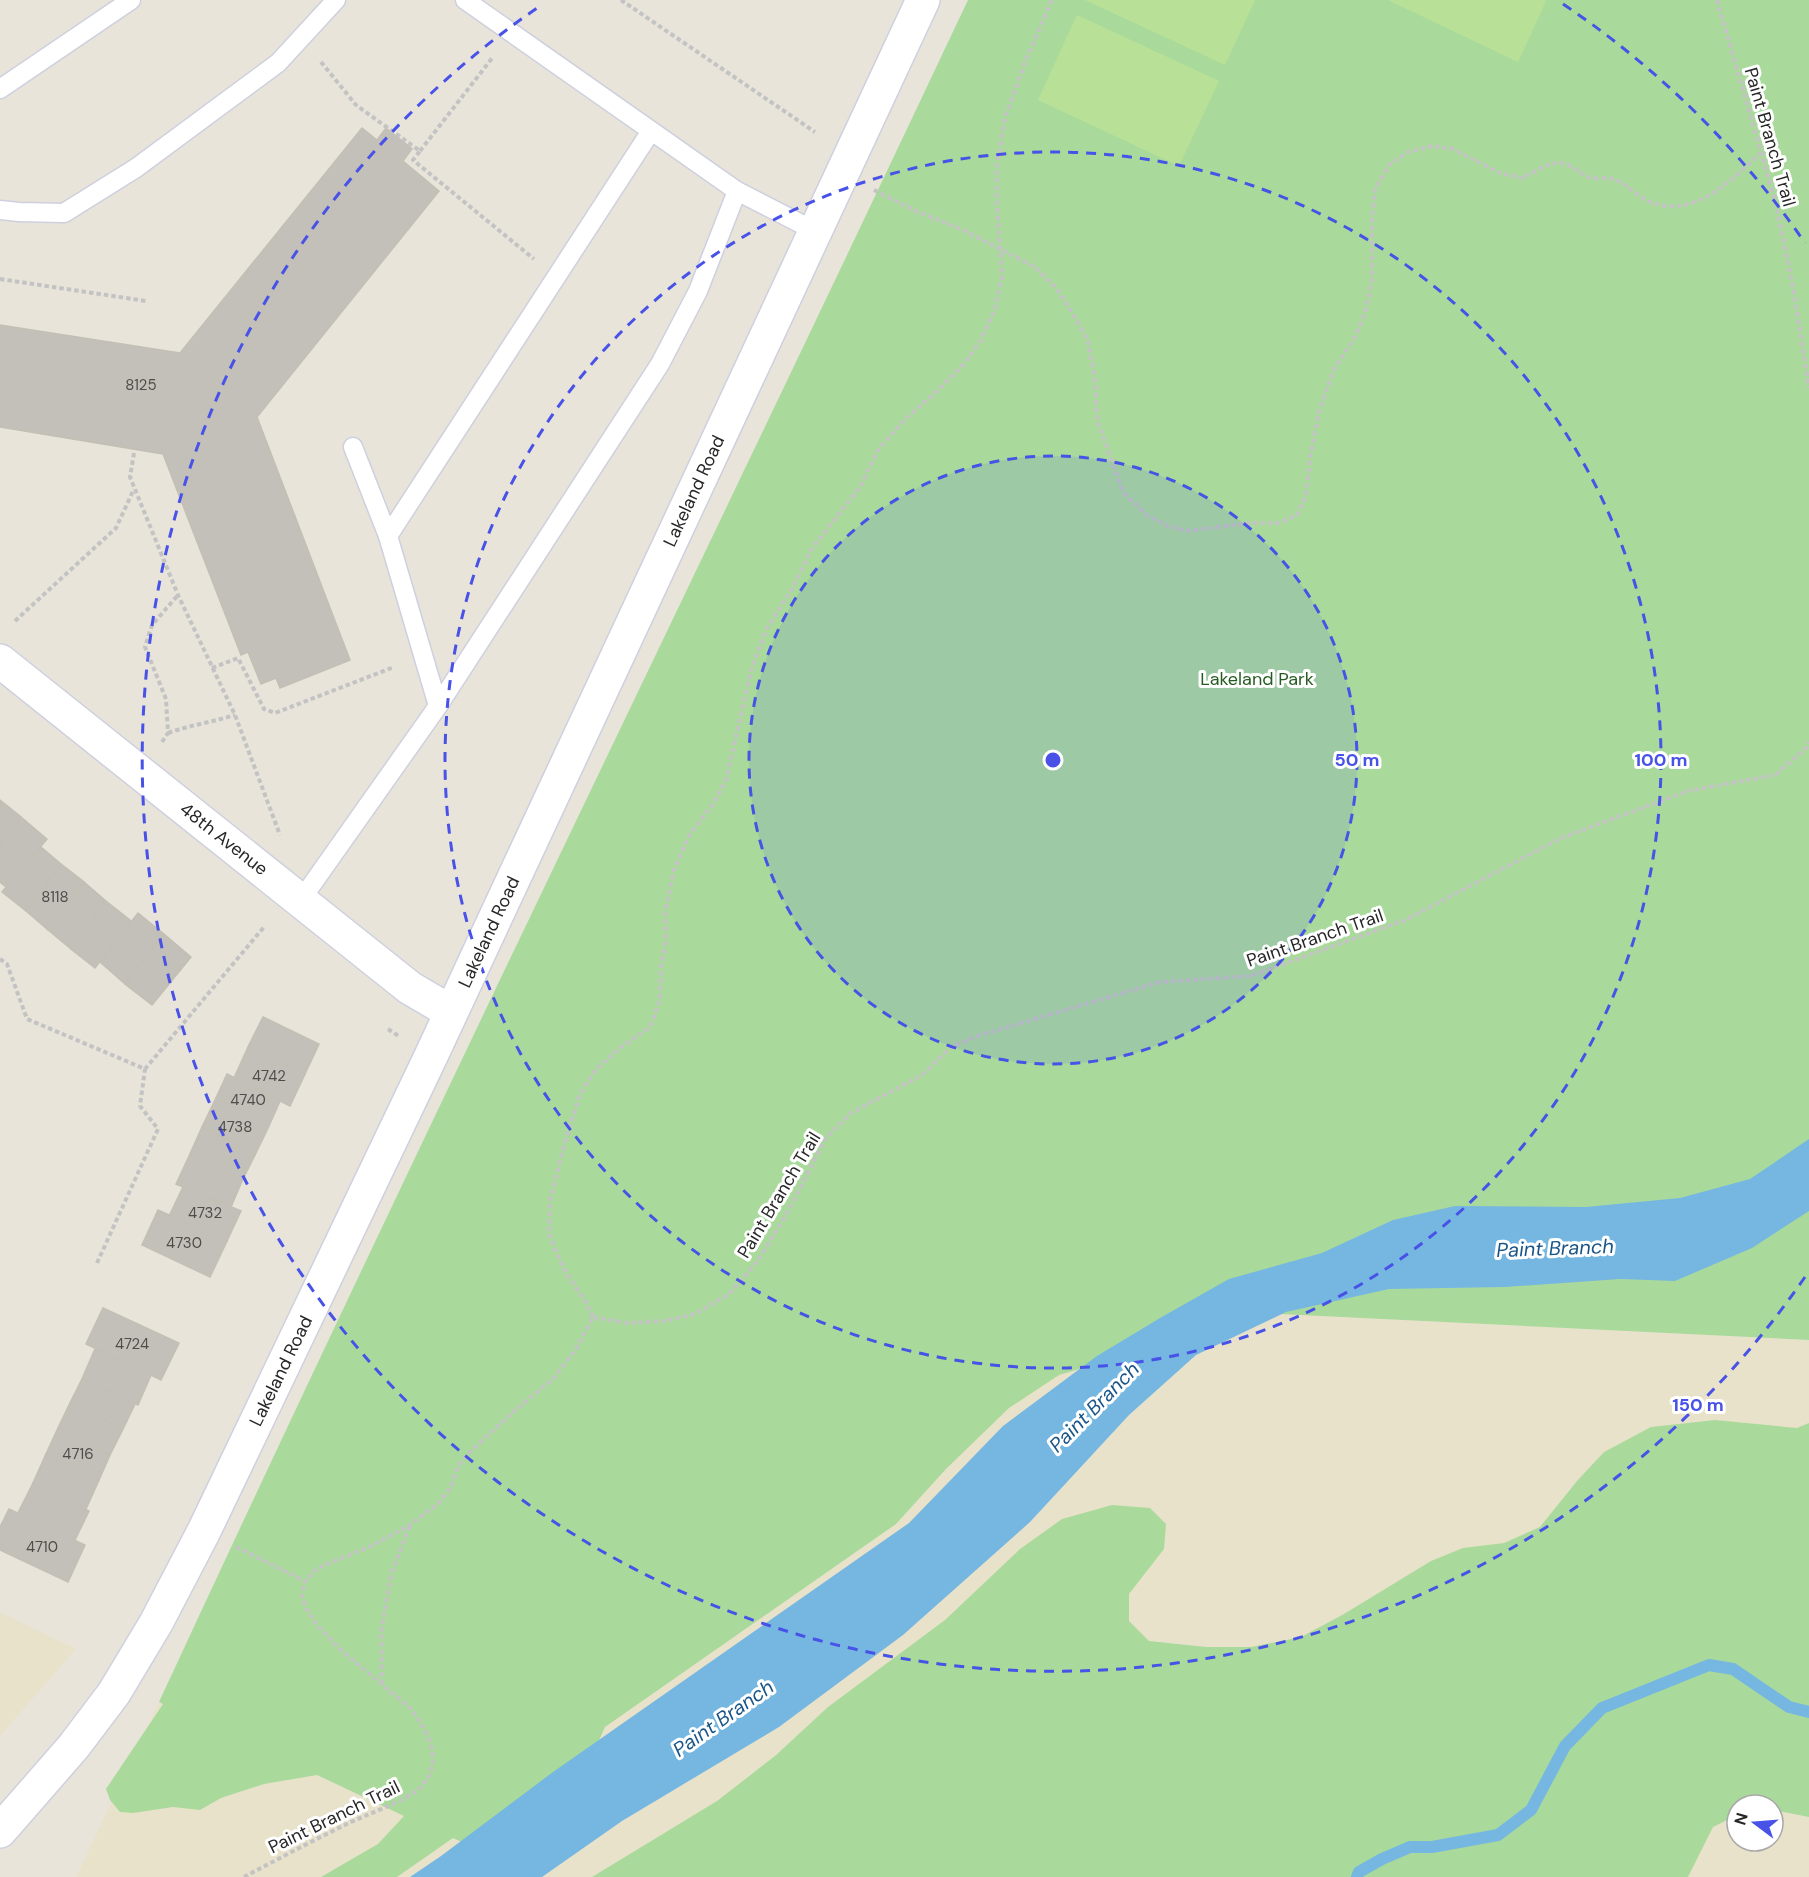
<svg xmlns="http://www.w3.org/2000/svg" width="1809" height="1877" font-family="'DM Sans',sans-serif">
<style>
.education{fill:#e9e2ca;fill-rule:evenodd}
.green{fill:#a9da9b}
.pitch{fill:#b8e197}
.water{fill:#76b7e1}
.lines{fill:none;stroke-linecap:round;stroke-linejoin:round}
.stream{stroke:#76b7e1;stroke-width:12}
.building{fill:#c3c0b9;stroke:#c3bfb4;stroke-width:1.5}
.lane-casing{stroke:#cfd0df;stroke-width:21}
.street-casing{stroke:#cfd0df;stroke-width:36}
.path{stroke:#c3c3c3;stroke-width:4;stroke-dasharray:4.5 3;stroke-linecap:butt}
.lane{stroke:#fff;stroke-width:18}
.street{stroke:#fff;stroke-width:33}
.ring{fill:none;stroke:#4852e7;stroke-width:3;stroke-dasharray:10 8}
.labels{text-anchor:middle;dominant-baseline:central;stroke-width:6;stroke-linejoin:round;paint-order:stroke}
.number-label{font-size:15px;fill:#4e4d4c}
.street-label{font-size:18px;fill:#272727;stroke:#fff}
.park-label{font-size:18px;fill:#255b20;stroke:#fff}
.water-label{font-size:20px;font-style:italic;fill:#1a5588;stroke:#fff}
.centre{fill:#4852e7;stroke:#fff;stroke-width:3}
.ring-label{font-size:18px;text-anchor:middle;font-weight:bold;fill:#4852e7;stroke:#fff;stroke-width:6;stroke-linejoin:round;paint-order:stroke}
</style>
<rect width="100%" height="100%" fill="#e8e4da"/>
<g class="education">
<path d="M1238,1312L1809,1340V1877H76L159,1702L532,1875L604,1727L725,1471L1100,1363ZM1737,1805H1773V1841H1737Z"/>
<polygon points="0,1612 76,1649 0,1736"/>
</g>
<g class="green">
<path d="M968,0H1809V1340L1238,1312L1100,1363L1059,1375L1009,1408L946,1469L896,1524L605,1727L541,1869L532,1875L453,1838L397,1877H321L378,1844L404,1816L317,1775L264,1784L221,1798L200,1810L173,1807L133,1813L120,1812L110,1800L106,1789L163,1704L159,1702C423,1132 700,568 968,0Z"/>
<polygon points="1715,1420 1797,1428 1809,1423 1809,1817 1773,1810 1773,1805 1737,1805 1737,1815 1713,1827 1688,1877 592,1877 717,1801 775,1756 828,1707 945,1620 1020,1549 1062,1519 1112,1505 1150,1508 1166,1524 1164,1549 1129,1594 1129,1621 1149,1641 1206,1647 1251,1647 1301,1637 1344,1614 1431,1561 1463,1548 1504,1543 1540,1527 1577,1481 1604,1452 1651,1427"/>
</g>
<g class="pitch">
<polygon points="1085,0 1255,0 1225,65"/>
<polygon points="1388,0 1543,0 1546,1 1518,62"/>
<polygon points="1077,15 1219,81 1179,166 1038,100"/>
</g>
<polygon class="water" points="1809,1139 1809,1211 1752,1248 1675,1281 1620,1279 1505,1287 1389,1289 1286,1312 1196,1355 1129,1415 1030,1522 903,1635 779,1727 622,1821 542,1877 410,1877 441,1856 553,1772 909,1523 1003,1426 1097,1356 1160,1318 1229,1279 1322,1253 1393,1220 1455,1206 1586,1207 1680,1198 1750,1179"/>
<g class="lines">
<polyline class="stream" points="1357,1877 1359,1872 1382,1859 1410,1847 1432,1847 1498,1835 1531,1810 1565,1746 1602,1708 1709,1665 1733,1669 1789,1707 1809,1712"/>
</g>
<g class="building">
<polygon points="362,128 377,140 386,128 412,149 403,161 439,191 257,417 350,660 280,688 276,678 261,684 248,652 241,655 163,454 0,427 0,325 180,353"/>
<polygon points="0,800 21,817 0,845"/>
<polygon points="21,817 47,839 6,887 0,882 0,845"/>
<polygon points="41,847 61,864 26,911 2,892"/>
<polygon points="61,864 84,882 48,930 26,911"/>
<polygon points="84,882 106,901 71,949 48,930"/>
<polygon points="106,901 131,921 95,968 71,949"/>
<polygon points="138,913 164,934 125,984 100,962"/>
<polygon points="164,934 191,957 152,1005 125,984"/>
<polygon points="263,1017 319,1044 305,1074 248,1047"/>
<polygon points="248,1047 305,1074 290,1106 234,1078"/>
<polygon points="227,1074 280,1101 269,1126 216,1098"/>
<polygon points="216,1098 269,1126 255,1155 202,1127"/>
<polygon points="202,1127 255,1155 242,1181 190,1154"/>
<polygon points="190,1154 242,1181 231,1207 176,1184"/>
<polygon points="183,1187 241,1211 227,1241 169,1216"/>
<polygon points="158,1210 227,1241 210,1277 142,1245"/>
<polygon points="103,1308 179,1343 161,1380 86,1344"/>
<polygon points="95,1349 151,1375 138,1405 82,1379"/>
<polygon points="82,1379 135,1404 123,1429 70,1403"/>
<polygon points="70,1403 123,1429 110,1455 58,1428"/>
<polygon points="58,1428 110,1455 99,1480 46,1454"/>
<polygon points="46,1454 99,1480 86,1509 33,1483"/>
<polygon points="33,1483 89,1511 75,1540 18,1513"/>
<polygon points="9,1509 85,1545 68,1582 0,1550 0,1527"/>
</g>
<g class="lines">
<defs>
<g id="lane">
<polyline points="465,0 737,191 815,231"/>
<polyline points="0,89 131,0"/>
<polyline points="0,210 19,212 64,213 136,168 278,63 336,0"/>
<polyline points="353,447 388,536 438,706"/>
<polyline points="388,536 651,131"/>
<polyline points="301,900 438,706 660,364 698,291 737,191"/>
</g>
<g id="street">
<polyline points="0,661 410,988 451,1012"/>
<polyline points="0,1831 74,1746 114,1693 156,1623 204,1531 431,1056 923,0"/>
</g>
</defs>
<use href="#lane" class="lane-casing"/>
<use href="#street" class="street-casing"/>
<g class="path">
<polyline points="621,0 815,132"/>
<polyline points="1717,0 1776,204 1794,293 1809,388"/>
<polyline points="321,62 356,105 420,151 413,160 534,259"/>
<polyline points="420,151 493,57"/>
<path d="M874,190L918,212L961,229L1035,267L1057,289L1073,314L1088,341L1095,379L1097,420L1123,492L1148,516L1168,526L1187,531L1249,523H1279L1297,515L1306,496L1310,458L1319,412L1334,369L1354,339L1365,313L1372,280V219L1375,189L1389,165L1408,152L1432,146L1453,149L1500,173L1523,178C1536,171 1554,157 1570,166C1577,169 1581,174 1589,177C1599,181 1604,175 1615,180C1627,184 1635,194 1646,200C1692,222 1730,181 1761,153"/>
<polyline points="0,279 146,301"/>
<polyline points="134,453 130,477 178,595 235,715 280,835"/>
<polyline points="15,621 116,528 134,489"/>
<polyline points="212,668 238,658 264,709 275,713 394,667"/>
<path d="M168,733C190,725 213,722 235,715"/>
<polyline points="162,742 168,733 166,699 145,647 152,625 178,595"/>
<polyline points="0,959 7,964 27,1019 145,1069 264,927"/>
<polyline points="388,1029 400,1037"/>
<polyline points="97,1263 158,1129 140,1106 145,1069"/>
<polyline points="593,1317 585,1301 563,1268 549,1234 550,1200 565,1142 580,1094 596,1069 620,1048 650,1027 660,1000 661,966 666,941 665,911 674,870 690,834 713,804 726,780 752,667 767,628 792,589 813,547 860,487 878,450 904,420 934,394 963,365 981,340 995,309 1002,277 997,204 997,165 1005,118 1025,62 1052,0"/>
<polyline points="236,1547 305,1581"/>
<polyline points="382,1684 381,1632 391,1575 410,1525"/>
<path d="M244,1877C278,1859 312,1841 347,1824C365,1815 408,1800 421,1787C424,1784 427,1779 429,1776C440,1752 425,1727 410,1708L341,1650L316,1624L306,1608L302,1596L305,1581L318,1568L371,1546L410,1525L439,1503L451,1487L458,1466L469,1453L513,1412L553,1379L576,1349L593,1317L627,1323L664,1321L695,1314L729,1294L757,1262L785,1217L826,1138L851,1113L922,1075L950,1048L974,1037L1160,982L1251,976L1405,920L1561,838L1688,791L1775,775L1807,747L1809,742"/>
</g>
<use href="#lane" class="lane"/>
<use href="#street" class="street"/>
</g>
<circle cx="1053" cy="760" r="304" fill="#4852e7" fill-opacity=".12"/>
<g class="ring">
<circle cx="1053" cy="760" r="304"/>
<circle cx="1053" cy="760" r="608"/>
<path d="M1805 1277A912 912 0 1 1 543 4M1563 4A912 912 0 0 1 1805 243"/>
</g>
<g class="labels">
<g class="number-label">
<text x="141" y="385">8125</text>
<text x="55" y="897">8118</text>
<text x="269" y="1076">4742</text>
<text x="248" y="1100">4740</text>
<text x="235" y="1127">4738</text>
<text x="205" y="1213">4732</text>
<text x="184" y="1243">4730</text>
<text x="132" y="1344">4724</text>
<text x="78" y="1454">4716</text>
<text x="42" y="1547">4710</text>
</g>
<g class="street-label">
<text transform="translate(1770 137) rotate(74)">Paint Branch Trail</text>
<text transform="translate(694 491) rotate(-65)">Lakeland Road</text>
<text transform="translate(224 839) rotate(38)">48th Avenue</text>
<text transform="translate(489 932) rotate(-65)">Lakeland Road</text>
<text transform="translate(1315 938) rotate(-19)">Paint Branch Trail</text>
<text transform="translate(779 1195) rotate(-59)">Paint Branch Trail</text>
<text transform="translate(281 1371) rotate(-64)">Lakeland Road</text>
<text transform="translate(334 1817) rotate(-26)">Paint Branch Trail</text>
</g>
<g class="park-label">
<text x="1257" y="679">Lakeland Park</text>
</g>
<g class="water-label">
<text transform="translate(1555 1248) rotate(-2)">Paint Branch</text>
<text transform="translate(1094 1407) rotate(-45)">Paint Branch</text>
<text transform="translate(723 1718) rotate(-35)">Paint Branch</text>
</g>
</g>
<circle cx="1053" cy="760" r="9" class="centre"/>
<g class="ring-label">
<text x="1357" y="766">50 m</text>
<text x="1661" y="766">100 m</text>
<text x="1698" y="1411">150 m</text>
</g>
<g transform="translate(1755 1823) rotate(286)"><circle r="28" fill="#ffffff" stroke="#a9a9a9" stroke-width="1.5"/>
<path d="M0-4.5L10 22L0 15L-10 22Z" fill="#4852e7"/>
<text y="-9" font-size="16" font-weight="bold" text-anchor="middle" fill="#272727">N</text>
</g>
</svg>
